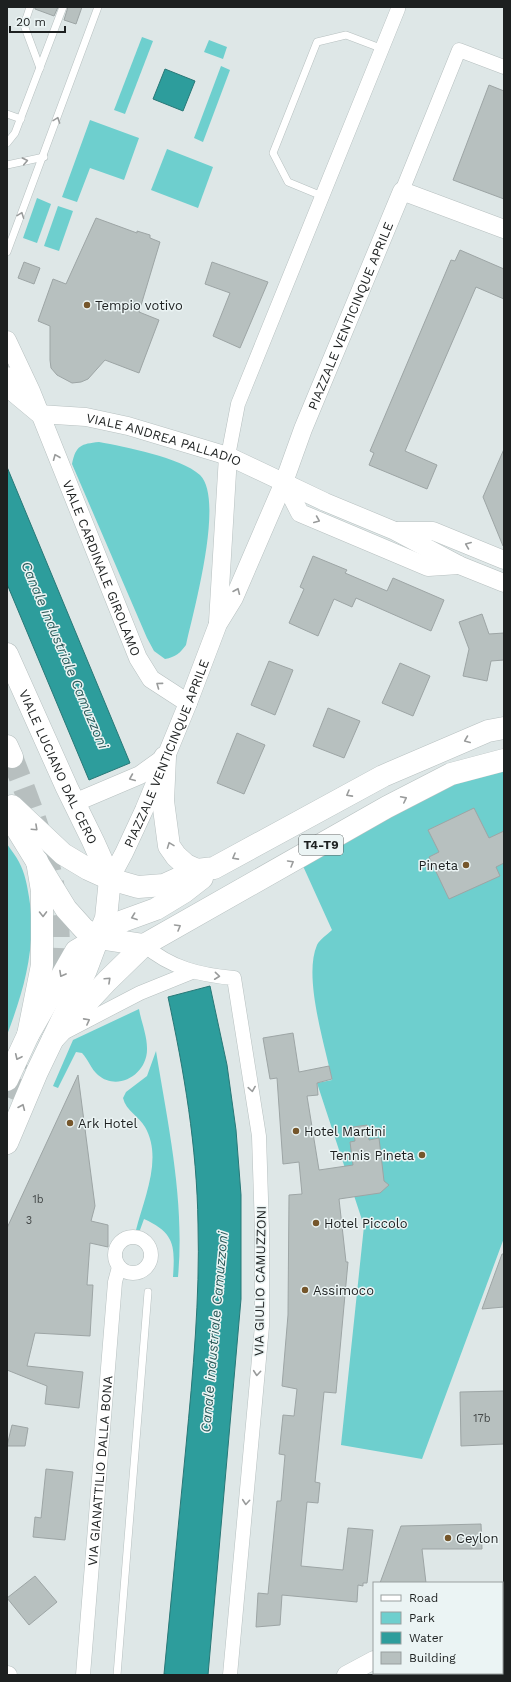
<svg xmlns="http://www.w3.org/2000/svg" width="511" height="1682" font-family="'Work Sans',sans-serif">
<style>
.green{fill:#6ecfce}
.water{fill:#2d9d9c;stroke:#287877}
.building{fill:#b7c0bf;stroke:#9da5a5}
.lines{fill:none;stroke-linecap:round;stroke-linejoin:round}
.primary-tunnel{stroke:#b7bfbf;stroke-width:22;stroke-dasharray:22 11;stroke-linecap:butt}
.service-casing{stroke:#b7c0c0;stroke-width:8}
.minor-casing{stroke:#b7c0c0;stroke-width:15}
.tertiary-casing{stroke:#b7c0c0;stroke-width:19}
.primary-casing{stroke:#b7c0c0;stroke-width:23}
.trunk-casing{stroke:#b7c0c0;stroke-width:23}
.service{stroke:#fff;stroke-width:7}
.minor{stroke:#fff;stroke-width:14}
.tertiary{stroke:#fff;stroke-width:18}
.primary{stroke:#fff;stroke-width:22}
.trunk{stroke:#fff;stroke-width:22}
.oneway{stroke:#999b9b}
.poi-dot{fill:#75562b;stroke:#ebf4f4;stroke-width:1.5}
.labels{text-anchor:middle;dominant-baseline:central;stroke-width:3;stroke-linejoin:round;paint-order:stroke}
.number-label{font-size:11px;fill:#444848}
.shield{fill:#ebf4f4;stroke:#5b6060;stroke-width:1}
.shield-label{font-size:12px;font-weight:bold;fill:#1d2020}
.poi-label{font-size:13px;fill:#1d2020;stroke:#ebf4f4;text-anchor:start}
.street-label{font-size:13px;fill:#1d2020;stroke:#ebf4f4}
.water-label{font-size:14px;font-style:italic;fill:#2c5b5a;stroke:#ebf4f4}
</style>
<rect width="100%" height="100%" fill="#dee7e7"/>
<g class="green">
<polygon points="142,37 153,41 125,114 114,110"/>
<polygon points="209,40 227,47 223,59 204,52"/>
<polygon points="221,66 230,70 203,142 194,138"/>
<polygon points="90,120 139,138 124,180 90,168 77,202 62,197"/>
<polygon points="167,149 213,167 198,208 151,190"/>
<polygon points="37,198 51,204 37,243 23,238"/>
<polygon points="58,206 73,211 59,251 44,246"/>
<path d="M99,442C125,447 180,457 200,475C225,499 193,613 186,645C180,653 176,657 165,659L154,651L147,638L72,464C76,445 81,444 99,442Z"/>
<path d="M504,769V1238L422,1459L341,1445L364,1226L317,1083L332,1080C325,1045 303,977 317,945C320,939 328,934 332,930L303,866L402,810L465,778Z"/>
<path d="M7,844C11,850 16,856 19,862C25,873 27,885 29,897C37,946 24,990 7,1035Z"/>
<path d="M139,1009C141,1021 147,1035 147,1048C148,1074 118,1092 98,1075C91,1069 88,1059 82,1053L76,1052L58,1088L53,1086L73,1040Z"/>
<path d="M156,1051C168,1125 185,1201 178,1277H173C175,1246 175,1233 144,1219L140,1230H136C144,1198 163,1158 145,1127C139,1116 126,1111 123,1098L126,1092L147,1076Z"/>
</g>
<g class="water">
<polygon points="165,69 195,81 183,111 153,99"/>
<polygon points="7,467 130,763 89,780 7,584"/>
<path d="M210,986L227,1065L236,1130L241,1195V1299L208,1675H170L164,1674C171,1598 179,1522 186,1446C193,1372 200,1298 198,1224C197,1147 184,1071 168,997Z"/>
</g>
<g class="building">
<polygon points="35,7 58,7 54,16 35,9"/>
<polygon points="68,7 82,7 76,24 64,20"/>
<polygon points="489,85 504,91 504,199 453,180"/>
<polygon points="96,218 137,233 137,231 150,235 150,238 160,242 139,312 159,320 139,373 105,360 88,379 81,382 72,383 57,375 51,368 50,360 50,326 38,321 53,279 66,284"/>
<polygon points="460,250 504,269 504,299 476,287 405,451 437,465 427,489 369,465 374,453 370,451 451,260 455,261"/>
<polygon points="24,262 40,268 34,284 18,278"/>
<polygon points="212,262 268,282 240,348 213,336 230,293 205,284"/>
<polygon points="504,449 504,546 503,546 483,497"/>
<polygon points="313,556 347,570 345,573 387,591 393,578 444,600 431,631 356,598 352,607 334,599 318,636 289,623 304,589 300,587"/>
<polygon points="482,614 489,634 504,633 504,660 491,661 487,681 463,676 469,649 459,622"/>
<polygon points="269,661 293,670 275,715 251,705"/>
<polygon points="400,663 430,676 413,716 382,703"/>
<polygon points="328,708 360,721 344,758 313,746"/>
<polygon points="237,733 265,745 244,794 217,783"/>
<polygon points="474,808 489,838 504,831 504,863 496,867 500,876 449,899 429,857 439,852 428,830"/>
<polygon points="293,1033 299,1072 329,1066 332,1079 317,1083 318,1095 307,1096 319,1170 353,1165 350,1142 355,1141 353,1127 367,1125 369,1140 379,1138 384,1181 389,1185 380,1193 339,1199 346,1262 348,1262 336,1393 324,1392 315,1482 320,1483 318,1503 307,1502 301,1566 343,1570 348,1528 373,1530 367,1583 363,1583 363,1586 358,1585 357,1602 282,1595 280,1625 256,1627 258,1593 268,1594 277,1501 281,1501 285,1455 279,1454 283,1415 294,1416 297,1389 282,1386 288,1315 289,1195 302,1194 299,1162 283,1164 277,1078 270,1079 263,1038"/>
<polygon points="78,1075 95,1206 91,1221 108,1225 108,1247 90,1243 87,1285 93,1285 90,1336 35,1333 27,1366 83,1372 79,1408 45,1404 47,1386 7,1370 7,1228"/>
<polygon points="502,1254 504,1254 504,1307 482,1309"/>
<polygon points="504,1391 504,1444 461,1446 460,1392"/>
<polygon points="12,1425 28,1428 25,1446 7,1446"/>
<polygon points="46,1469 73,1472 65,1540 33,1537 35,1517 41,1518"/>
<polygon points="481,1524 482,1549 422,1549 426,1583 380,1583 401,1526"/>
<polygon points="35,1576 57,1602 29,1625 7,1598"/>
</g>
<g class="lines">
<g class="primary-tunnel">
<path d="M12,757C40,829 73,912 52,989"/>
<polyline points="7,1097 22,1063"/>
</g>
<defs>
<g id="service">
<polyline points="30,7 24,25 40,68"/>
<polyline points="7,114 21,119"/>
<polyline points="7,143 15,133 63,7"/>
<polyline points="7,165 44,157"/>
<polyline points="322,196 288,182 273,153 317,42 346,35 383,49"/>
<polyline points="7,252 98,7"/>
<polyline points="117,1675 148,1292"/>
</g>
<g id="minor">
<polyline points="402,191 459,50 504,67"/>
<polyline points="228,456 238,404 398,9"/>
<path d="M144,945C171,968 199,975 234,978L259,1136L262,1230V1326L230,1675"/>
<polyline points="67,1031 140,993 192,972"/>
<circle cx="133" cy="1255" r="18"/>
<path id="s1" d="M83,1675L115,1282L119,1267"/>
</g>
<g id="tertiary">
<path id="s2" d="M7,340L31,391L138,658L151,679L188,703"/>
<path id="s3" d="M7,376L15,394L39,414L86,417L128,426L228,456L325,502L395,531L459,565L504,583"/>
<polyline points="284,482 300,513 428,567 459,565"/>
<polyline points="397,531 433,531 504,560"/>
<polyline points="218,622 228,456"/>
<polyline points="74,803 140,775 165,757"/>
<path id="s4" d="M110,879L124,853L144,810L188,703L218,624L234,598L284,482L303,429L402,191L504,229"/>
<polyline points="502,1628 504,1627"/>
<polyline points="7,1675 8,1675"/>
<polyline points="346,1675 374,1660"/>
</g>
<g id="primary">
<path id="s5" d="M7,654L67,788L93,841L110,879L106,918L98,938L86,970L37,1072L7,1143"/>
<polyline points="7,746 12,757"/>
<polyline points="12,806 63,854 88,869 110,879"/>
<polyline points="7,813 66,909 84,929 98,938"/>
<polyline points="28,1035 42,965 42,891 37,861"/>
<polyline points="7,1080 28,1035 76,951 98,938"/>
</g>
<g id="trunk">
<polyline points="165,757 163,801 169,846 176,856 186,865 197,870"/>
<polyline points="110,879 138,887 164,885 197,870 214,868 383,776 488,731 504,728"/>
<polyline points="98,938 123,921 156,909 184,892 202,878"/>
<polyline points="98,938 144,945"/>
<polyline points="53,1039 107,981 144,945 387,807 451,774 504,760"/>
</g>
</defs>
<use href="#service" class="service-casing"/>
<use href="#minor" class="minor-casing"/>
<use href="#tertiary" class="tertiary-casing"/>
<use href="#primary" class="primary-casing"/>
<use href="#trunk" class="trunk-casing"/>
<use href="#service" class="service"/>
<use href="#minor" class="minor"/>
<use href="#tertiary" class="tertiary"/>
<use href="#primary" class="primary"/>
<use href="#trunk" class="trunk"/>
</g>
<defs><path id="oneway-chevron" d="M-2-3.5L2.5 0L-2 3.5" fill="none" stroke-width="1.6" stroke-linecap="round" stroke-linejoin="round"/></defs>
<g class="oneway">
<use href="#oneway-chevron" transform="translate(57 120) rotate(-70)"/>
<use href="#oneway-chevron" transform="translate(25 161) rotate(-12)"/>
<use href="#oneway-chevron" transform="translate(21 215) rotate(-69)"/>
<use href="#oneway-chevron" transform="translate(56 457) rotate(-112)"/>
<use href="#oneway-chevron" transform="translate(317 520) rotate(23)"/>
<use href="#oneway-chevron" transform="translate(468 545) rotate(-158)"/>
<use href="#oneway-chevron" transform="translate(237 591) rotate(-67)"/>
<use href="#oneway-chevron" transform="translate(159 685) rotate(-144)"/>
<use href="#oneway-chevron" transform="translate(467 740) rotate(158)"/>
<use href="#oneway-chevron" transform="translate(132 778) rotate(157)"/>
<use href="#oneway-chevron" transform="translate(349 794) rotate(151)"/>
<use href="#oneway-chevron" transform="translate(404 799) rotate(-27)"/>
<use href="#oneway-chevron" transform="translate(35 828) rotate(43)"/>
<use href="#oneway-chevron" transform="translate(170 845) rotate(-111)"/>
<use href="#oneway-chevron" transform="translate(235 857) rotate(151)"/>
<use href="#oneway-chevron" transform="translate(291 863) rotate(-30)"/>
<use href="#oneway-chevron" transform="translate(43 914) rotate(89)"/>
<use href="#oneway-chevron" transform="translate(134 917) rotate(160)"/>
<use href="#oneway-chevron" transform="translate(178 927) rotate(-30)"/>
<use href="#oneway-chevron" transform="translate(62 974) rotate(119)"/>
<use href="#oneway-chevron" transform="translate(217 976) rotate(6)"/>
<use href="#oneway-chevron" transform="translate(108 980) rotate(-43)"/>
<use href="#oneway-chevron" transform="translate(87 1021) rotate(-28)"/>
<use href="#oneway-chevron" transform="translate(18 1057) rotate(115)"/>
<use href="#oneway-chevron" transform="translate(252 1089) rotate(81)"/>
<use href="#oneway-chevron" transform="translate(22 1107) rotate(-67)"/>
<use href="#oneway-chevron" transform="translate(257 1373) rotate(95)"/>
<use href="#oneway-chevron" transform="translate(246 1502) rotate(95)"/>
</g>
<g class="poi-dot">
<circle cx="87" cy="305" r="4"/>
<circle cx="466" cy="865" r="4"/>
<circle cx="70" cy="1123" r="4"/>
<circle cx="296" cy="1131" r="4"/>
<circle cx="422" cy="1155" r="4"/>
<circle cx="316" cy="1223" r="4"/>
<circle cx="305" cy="1290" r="4"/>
<circle cx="448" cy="1538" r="4"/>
</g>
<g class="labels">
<g class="number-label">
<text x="38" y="1199">1b</text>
<text x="29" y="1220">3</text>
<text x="482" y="1418">17b</text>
</g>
<rect class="shield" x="299" y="835" width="44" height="20" rx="3"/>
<g class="shield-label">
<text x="321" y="845">T4-T9</text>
</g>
<g class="poi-label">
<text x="95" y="305">Tempio votivo</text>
<text x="458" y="865" text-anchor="end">Pineta</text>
<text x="78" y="1123">Ark Hotel</text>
<text x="304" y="1131">Hotel Martini</text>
<text x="414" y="1155" text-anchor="end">Tennis Pineta</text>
<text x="324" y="1223">Hotel Piccolo</text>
<text x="313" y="1290">Assimoco</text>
<text x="456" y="1538">Ceylon</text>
</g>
<g class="street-label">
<text stroke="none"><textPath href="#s4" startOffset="613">PIAZZALE VENTICINQUE APRILE</textPath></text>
<text stroke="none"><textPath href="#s3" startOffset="179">VIALE ANDREA PALLADIO</textPath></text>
<text stroke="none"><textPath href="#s2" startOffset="247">VIALE CARDINALE GIROLAMO</textPath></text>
<text stroke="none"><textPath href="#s4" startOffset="138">PIAZZALE VENTICINQUE APRILE</textPath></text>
<text stroke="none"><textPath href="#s5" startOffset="124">VIALE LUCIANO DAL CERO</textPath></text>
<text transform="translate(260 1281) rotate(-89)">VIA GIULIO CAMUZZONI</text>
<text stroke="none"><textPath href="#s1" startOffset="205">VIA GIANATTILIO DALLA BONA</textPath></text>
</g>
<g class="water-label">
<text transform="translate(65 655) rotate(67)">Canale industriale Camuzzoni</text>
<text transform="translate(214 1332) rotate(-85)">Canale industriale Camuzzoni</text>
</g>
</g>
<rect width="511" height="1682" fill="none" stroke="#1d2020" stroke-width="16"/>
<rect x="373" y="1582" width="130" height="92" fill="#ebf4f4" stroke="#999f9f"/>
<rect x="381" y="1595" width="20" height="6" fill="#ffffff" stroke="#999f9f"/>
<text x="409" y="1602" font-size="12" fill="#1d2020">Road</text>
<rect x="381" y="1612" width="20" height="12" fill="#6ecfce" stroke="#999f9f"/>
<text x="409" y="1622" font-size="12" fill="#1d2020">Park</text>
<rect x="381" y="1632" width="20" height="12" fill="#2d9d9c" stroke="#999f9f"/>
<text x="409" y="1642" font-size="12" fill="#1d2020">Water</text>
<rect x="381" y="1652" width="20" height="12" fill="#b7c0bf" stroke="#999f9f"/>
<text x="409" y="1662" font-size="12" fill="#1d2020">Building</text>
<path d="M10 26v6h55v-6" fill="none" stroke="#1d2020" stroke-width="2"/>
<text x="16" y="26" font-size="12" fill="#1d2020" stroke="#ebf4f4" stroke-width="3" paint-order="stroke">20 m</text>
</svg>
